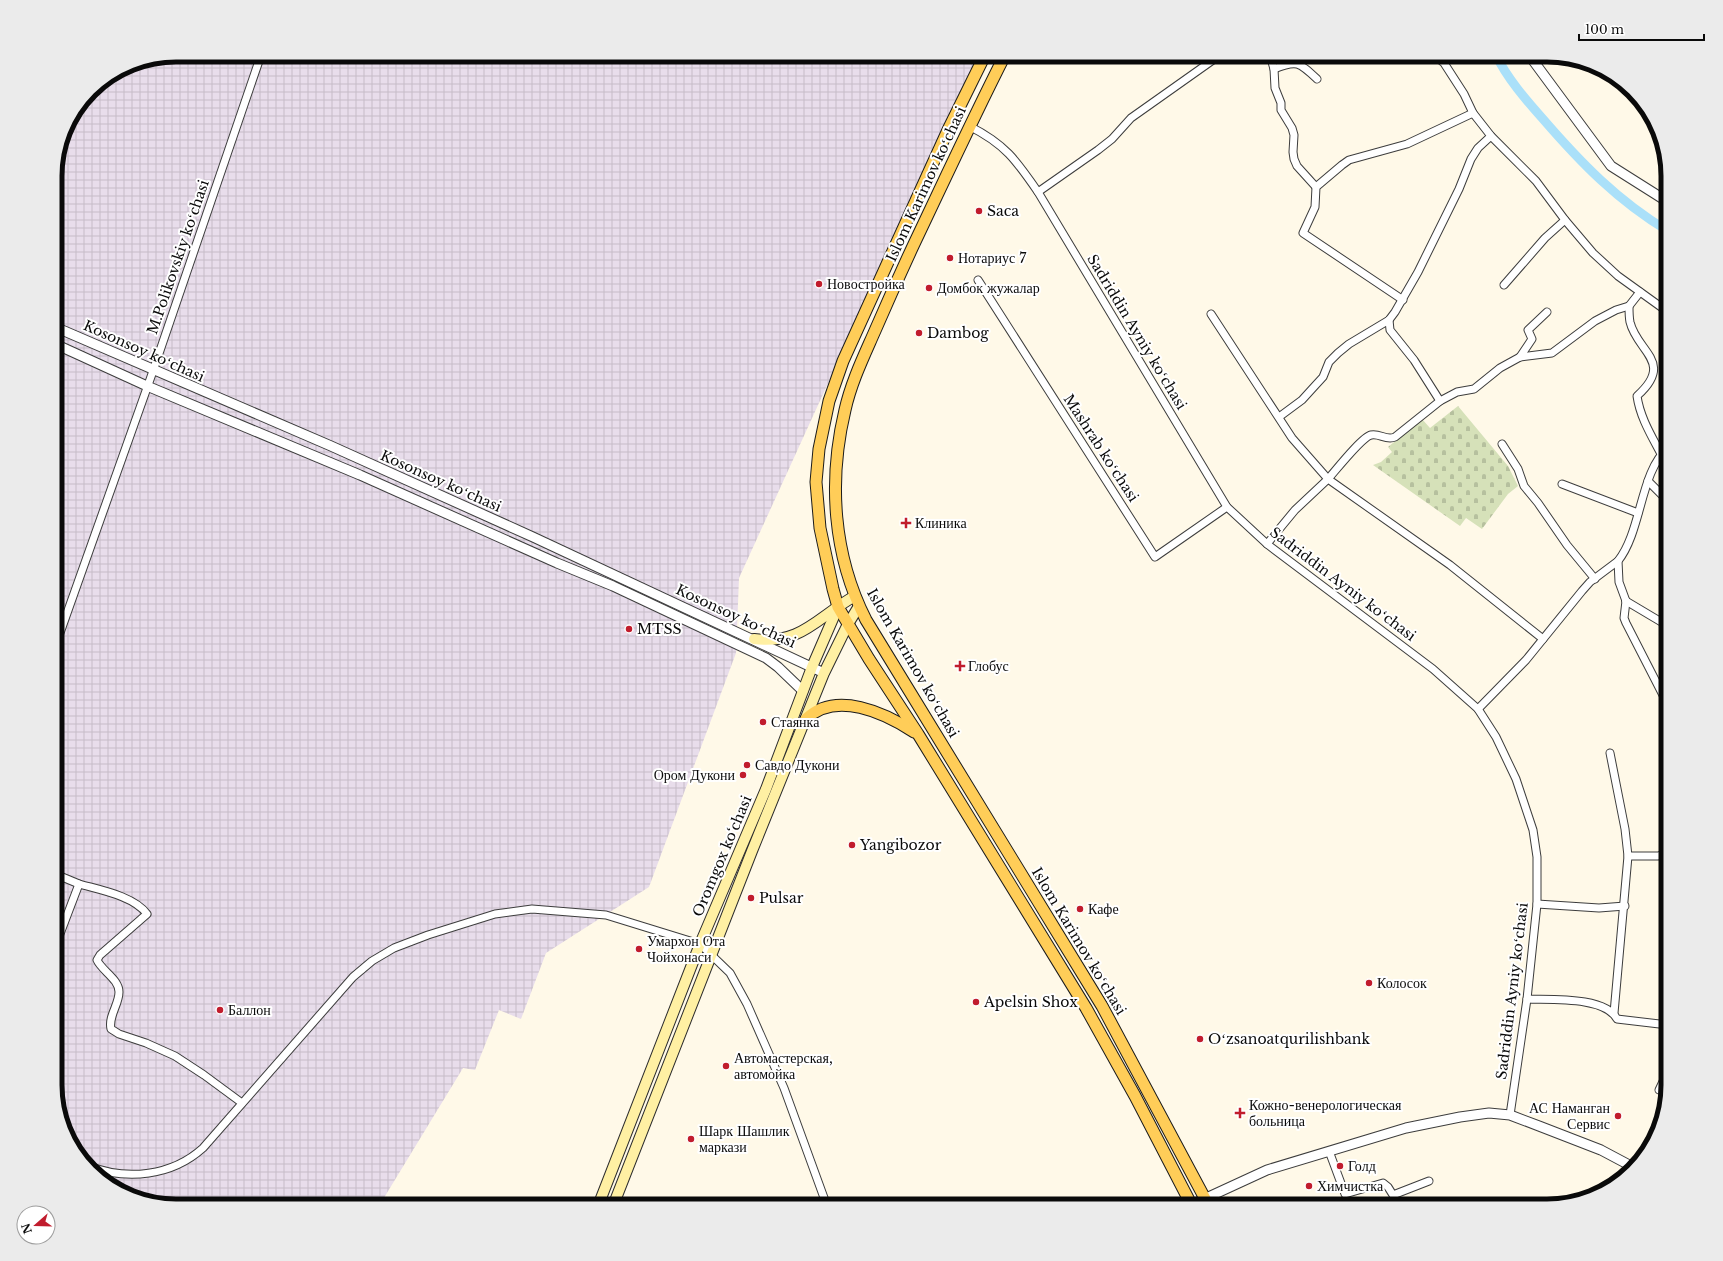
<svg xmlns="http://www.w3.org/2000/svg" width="1723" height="1261" font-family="'Libre Baskerville',serif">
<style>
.industrial{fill:url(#industrial-grid)}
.cemetery{fill:url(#cemetery-stones)}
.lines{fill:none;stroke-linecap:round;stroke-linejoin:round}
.canal{stroke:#aae0f9;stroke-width:9}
.minor-casing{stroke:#3d3d3d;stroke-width:9}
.tertiary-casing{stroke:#3d3d3d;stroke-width:11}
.secondary-casing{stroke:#2c2c2c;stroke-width:12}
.primary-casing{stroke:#1b1b1b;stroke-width:13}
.minor{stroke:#fff;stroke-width:7}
.tertiary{stroke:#fff;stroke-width:9}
.secondary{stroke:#fff0a3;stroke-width:10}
.primary{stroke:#ffcd58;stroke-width:11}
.poi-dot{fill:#c11c2d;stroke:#fff;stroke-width:1.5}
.labels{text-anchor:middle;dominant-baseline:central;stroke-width:4;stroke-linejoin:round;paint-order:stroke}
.street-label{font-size:14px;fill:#0a0a0a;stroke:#fff}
.poi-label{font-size:14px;fill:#0a0a0a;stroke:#fff;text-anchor:start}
.rim{fill:none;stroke:#0a0a0a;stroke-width:5}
</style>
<defs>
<pattern id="industrial-grid" width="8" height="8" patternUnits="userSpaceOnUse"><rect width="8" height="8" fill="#e8ddeb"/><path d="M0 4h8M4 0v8" fill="none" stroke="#c6bcc8"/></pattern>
<pattern id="cemetery-stones" width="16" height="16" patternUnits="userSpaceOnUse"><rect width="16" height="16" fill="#d6e1b9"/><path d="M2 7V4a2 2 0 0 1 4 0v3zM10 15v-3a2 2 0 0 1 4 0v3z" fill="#b6c09e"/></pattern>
</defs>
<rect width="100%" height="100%" fill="#fff9e8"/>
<polygon class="industrial" points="176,55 978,55 739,578 736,653 649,887 546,953 521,1019 499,1010 475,1070 463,1068 379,1206 175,1206 137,1200 102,1181 71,1145 55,1093 55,168 64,129 91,90 130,64"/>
<polygon class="cemetery" points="1458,406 1508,466 1518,486 1508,494 1482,529 1466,518 1460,526 1373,465 1381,462 1392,452 1388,447 1422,419 1430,428"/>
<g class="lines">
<path class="canal" d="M1496,55C1507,78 1526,100 1543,119C1581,163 1618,201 1668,231"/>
<defs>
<g id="minor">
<polyline points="1270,55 1274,69 1275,88 1281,103 1281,110 1292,128 1294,135 1293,152 1294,159 1297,166 1316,187"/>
<polyline points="1434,55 1444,63 1464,94 1473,113 1491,136 1536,181 1565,220 1593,253 1618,276 1668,312"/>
<path d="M1274,69C1297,60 1299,62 1317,79"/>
<path d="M969,126C1005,144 1016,160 1038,192L1227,507L1267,544L1433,669L1478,709L1496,737L1516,779L1533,830L1537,857V904L1527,999L1510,1115"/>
<polyline points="1038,192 1098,150 1112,139 1131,118 1220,55"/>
<polyline points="978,280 1155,557 1227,507"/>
<polyline points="1504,285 1545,238 1565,220"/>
<polyline points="1403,300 1303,233 1315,207 1316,187 1342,165 1349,160 1407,144 1473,113"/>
<path d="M1629,306C1629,311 1629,317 1630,322C1637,352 1675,362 1637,396C1640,417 1651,435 1661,454"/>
<path d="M1211,314L1292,438L1328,479C1336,470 1362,437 1371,435C1380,433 1386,441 1395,437L1440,401L1457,392L1474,389L1500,368L1520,357L1552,353L1595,321L1616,310L1629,306L1640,292"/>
<polyline points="1389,320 1390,330 1414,360 1440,401"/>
<polyline points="1520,357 1532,339 1528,330 1547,312"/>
<polyline points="1279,417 1302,400 1312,389 1323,377 1329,362 1338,353 1349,344 1389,320 1395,312 1418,272 1459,189 1471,159 1478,148 1491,136"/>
<polyline points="1502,444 1518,469 1524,486 1538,503 1567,545 1595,579"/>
<polyline points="1648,481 1668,501"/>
<polyline points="1562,484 1638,513"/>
<polyline points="1267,544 1295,510 1328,479 1450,565 1543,639"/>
<path d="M1626,601L1619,582L1618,561C1642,531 1640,471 1668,448"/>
<polyline points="1626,601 1624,618 1626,623 1668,705"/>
<polyline points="1626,601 1668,626"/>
<polyline points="55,647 153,371 261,55"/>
<polyline points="1478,709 1526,660 1582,591 1590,582 1618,561"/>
<polyline points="1610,753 1625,829 1628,856 1614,1013"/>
<polyline points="1628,856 1658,856 1668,853"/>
<polyline points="55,874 79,884"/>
<polyline points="1537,904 1599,908 1625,906"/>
<path d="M55,947L79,884C100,890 134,896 147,914L100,955L97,960C102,971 119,979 119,992C119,1005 108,1016 111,1029L119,1034L146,1043L175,1056L204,1075L242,1103"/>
<path d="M1527,999C1550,1000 1605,996 1617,1019L1668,1025"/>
<polyline points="1659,1090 1668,1071"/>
<polyline points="1329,1151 1345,1194 1383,1183 1388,1187 1393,1195 1429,1181"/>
<path d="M89,1166C127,1181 172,1176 203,1148L353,977L372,961L394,948L428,935L495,914L532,909L606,915L700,944L730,973L747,1004L784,1088L827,1206"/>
</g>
<g id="tertiary">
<polyline points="1529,55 1611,166 1668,202"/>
<polyline points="55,327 331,446 533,537 824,673"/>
<polyline points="55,344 147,386 360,475 557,563 613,586 766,658 778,667 803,691"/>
<polyline points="1191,1205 1267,1170 1406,1128 1460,1117 1489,1113 1510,1115 1539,1126 1601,1150 1633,1167"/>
</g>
<g id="secondary">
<path d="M754,639C802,645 817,617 855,596"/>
<polyline points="598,1206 700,944 766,789 812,667 838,607"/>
<polyline points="613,1206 752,851 824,673 848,624 859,606"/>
</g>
<g id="primary">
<polyline points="985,55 948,130 843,361 829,401 819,449 816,482 820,528 833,589 838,607 869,659 918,734 1086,1008 1135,1096 1192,1206"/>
<path d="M1005,55C973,118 944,181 914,244C900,274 887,303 874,333C863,358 851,383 845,410C828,481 833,555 866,620L1102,1006L1209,1206"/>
<path d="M806,719C836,690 885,713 914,732"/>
</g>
</defs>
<use href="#minor" class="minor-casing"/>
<use href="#tertiary" class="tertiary-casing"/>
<use href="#secondary" class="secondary-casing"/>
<use href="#primary" class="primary-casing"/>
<use href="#minor" class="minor"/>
<use href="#tertiary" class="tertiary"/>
<use href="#secondary" class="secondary"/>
<use href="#primary" class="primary"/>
</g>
<g class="poi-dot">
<circle cx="979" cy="211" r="4"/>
<circle cx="950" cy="258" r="4"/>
<circle cx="819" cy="284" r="4"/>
<circle cx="929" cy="288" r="4"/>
<circle cx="919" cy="333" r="4"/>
<path d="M904 517h4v4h4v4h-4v4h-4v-4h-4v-4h4z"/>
<circle cx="629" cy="629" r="4"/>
<path d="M958 660h4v4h4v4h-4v4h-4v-4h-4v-4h4z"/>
<circle cx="763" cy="722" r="4"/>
<circle cx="747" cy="765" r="4"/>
<circle cx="743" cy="775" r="4"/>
<circle cx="852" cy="845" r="4"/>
<circle cx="751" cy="898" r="4"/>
<circle cx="1080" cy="909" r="4"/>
<circle cx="639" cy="949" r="4"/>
<circle cx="1369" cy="983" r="4"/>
<circle cx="976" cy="1002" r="4"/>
<circle cx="220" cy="1010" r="4"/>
<circle cx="1200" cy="1039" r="4"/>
<circle cx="726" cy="1066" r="4"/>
<path d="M1238 1107h4v4h4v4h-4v4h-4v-4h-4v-4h4z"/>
<circle cx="1618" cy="1116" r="4"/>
<circle cx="691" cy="1139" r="4"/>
<circle cx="1340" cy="1166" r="4"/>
<circle cx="1309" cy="1186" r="4"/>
</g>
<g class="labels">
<g class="street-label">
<text transform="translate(926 184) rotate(-65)">Islom Karimov koʻchasi</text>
<text transform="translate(178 257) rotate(-71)">M.Polikovskiy koʻchasi</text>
<text transform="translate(1137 332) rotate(59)">Sadriddin Ayniy koʻchasi</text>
<text transform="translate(144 351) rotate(24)">Kosonsoy koʻchasi</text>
<text transform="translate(1101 448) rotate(57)">Mashrab koʻchasi</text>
<text transform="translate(441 481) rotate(24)">Kosonsoy koʻchasi</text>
<text transform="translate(1343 584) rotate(37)">Sadriddin Ayniy koʻchasi</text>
<text transform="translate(736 616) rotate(25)">Kosonsoy koʻchasi</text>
<text transform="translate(913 663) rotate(60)">Islom Karimov koʻchasi</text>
<text transform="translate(722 856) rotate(-67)">Oromgox ko‘chasi</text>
<text transform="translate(1079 941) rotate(59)">Islom Karimov koʻchasi</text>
<text transform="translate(1512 991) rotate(-83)">Sadriddin Ayniy koʻchasi</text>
</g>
<g class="poi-label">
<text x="987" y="211">Saca</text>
<text x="958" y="258">Нотариус 7</text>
<text x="827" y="284">Новостройка</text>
<text x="937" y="288">Домбок жужалар</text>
<text x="927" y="333">Dambog</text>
<text x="915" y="523">Клиника</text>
<text x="637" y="629">MTSS</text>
<text x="968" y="666">Глобус</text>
<text x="771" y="722">Стаянка</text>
<text x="755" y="765">Савдо Дукони</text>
<text x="735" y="775" text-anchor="end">Ором Дукони</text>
<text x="860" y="845">Yangibozor</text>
<text x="759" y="898">Pulsar</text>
<text x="1088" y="909">Кафе</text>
<text x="647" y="941">Умархон Ота<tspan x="647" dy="16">Чойхонаси</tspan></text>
<text x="1377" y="983">Колосок</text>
<text x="984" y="1002">Apelsin Shox</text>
<text x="228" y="1010">Баллон</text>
<text x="1208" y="1039">Oʻzsanoatqurilishbank</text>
<text x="734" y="1058">Автомастерская,<tspan x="734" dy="16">автомойка</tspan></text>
<text x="1249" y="1105">Кожно-венерологическая<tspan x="1249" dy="16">больница</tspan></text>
<text x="1610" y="1108" text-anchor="end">АС Наманган<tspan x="1610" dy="16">Сервис</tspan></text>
<text x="699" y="1131">Шарк Шашлик<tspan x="699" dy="16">маркази</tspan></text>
<text x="1348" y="1166">Голд</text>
<text x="1317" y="1186">Химчистка</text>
</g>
</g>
<path d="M0 0H1723V1261H0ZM176 62H1547A114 114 0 0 1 1661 176V1085A114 114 0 0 1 1547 1199H176A114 114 0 0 1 62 1085V176A114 114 0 0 1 176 62Z" fill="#ebebeb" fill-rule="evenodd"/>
<path class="rim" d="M176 62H1547A114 114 0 0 1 1661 176V1085A114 114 0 0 1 1547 1199H176A114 114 0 0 1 62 1085V176A114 114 0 0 1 176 62Z"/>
<g transform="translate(36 1225) rotate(250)"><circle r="19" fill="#ffffff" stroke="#9d9d9d"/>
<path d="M0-3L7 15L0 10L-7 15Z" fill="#c11c2d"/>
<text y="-6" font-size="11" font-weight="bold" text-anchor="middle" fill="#0a0a0a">N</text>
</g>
<path d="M1579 34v6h125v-6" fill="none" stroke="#0a0a0a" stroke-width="2"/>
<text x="1585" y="34" font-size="12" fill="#0a0a0a" stroke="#ffffff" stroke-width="3" paint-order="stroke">100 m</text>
</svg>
